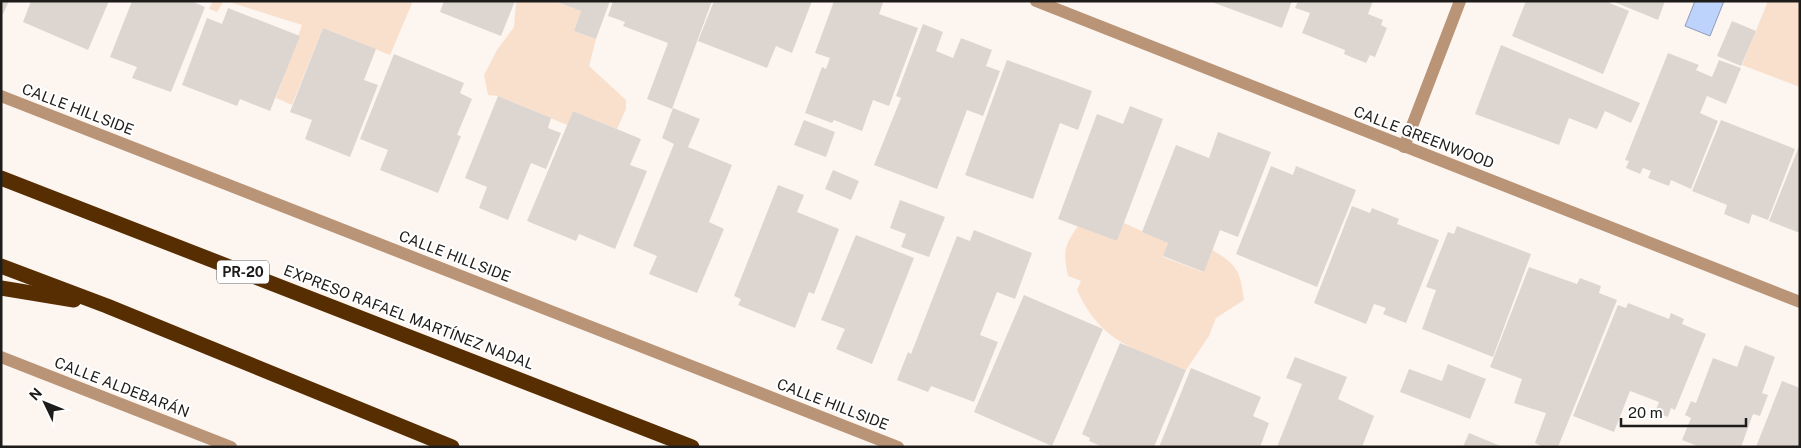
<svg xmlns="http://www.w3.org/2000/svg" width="1801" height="448" font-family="'Public Sans',sans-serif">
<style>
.green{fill:#f9e0cd}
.water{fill:#bed3fb;stroke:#8e9cb8}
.building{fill:#ddd6d0}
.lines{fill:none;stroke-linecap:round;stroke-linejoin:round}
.minor{stroke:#b99476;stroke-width:12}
.motorway{stroke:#572e01;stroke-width:15}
.labels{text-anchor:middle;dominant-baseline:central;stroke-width:4;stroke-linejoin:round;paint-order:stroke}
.shield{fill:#fff;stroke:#62605f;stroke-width:1}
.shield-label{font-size:14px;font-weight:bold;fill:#1e1c1a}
.street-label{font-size:15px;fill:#1e1c1a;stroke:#fff}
</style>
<rect width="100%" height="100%" fill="#fdf5f0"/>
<g class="green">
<polygon points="213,1 224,1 217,12 209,9"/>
<polygon points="226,1 413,1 390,55 323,28 292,105 276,98 302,25"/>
<polygon points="516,1 554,1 581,11 574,31 596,39 589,66 626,100 626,109 617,129 573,111 567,125 498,96 488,95 484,75 497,50 514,27"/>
<polygon points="1768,1 1800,1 1800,87 1742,65"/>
<path d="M1124,223L1168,243L1163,257L1203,272L1212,250C1238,265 1240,271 1244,300L1216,318L1209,336L1186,370C1135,349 1102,344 1077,290L1081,281L1068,276C1063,253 1064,245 1078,226L1117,241Z"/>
</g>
<polygon class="water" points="1695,1 1724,1 1710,36 1685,26"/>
<g class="building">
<polygon points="1,1 9,1 3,14 1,13"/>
<polygon points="31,1 109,1 88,50 23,22"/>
<polygon points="132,1 191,1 205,7 171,92 132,78 137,67 110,57"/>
<polygon points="444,1 515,1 501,36 440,12"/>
<polygon points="554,1 610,1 596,39 574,31 581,11"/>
<polygon points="613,1 712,1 672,109 647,99 668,43 623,26 625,22 608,16"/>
<polygon points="714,1 812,1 792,53 776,46 767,68 698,41"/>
<polygon points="834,1 879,1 883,3 879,14 918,28 889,106 873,100 862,131 834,120 832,123 805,113 822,67 826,69 830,58 815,53"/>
<polygon points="1209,1 1292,1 1282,28"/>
<polygon points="1298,1 1373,1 1368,14 1383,20 1381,25 1387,28 1375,57 1370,55 1366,63 1344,54 1345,50 1302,33 1310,13 1295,8"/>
<polygon points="1526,1 1605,1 1629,11 1603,74 1512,36"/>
<polygon points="1612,1 1665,1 1658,20"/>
<polygon points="228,8 300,36 270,111 240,99 237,106 182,85 207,18 222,24"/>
<polygon points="1732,21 1756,31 1741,66 1717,56"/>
<polygon points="923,24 943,32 936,51 953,58 961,38 992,50 986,66 1000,71 983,116 967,110 937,189 874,165 901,98 896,96"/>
<polygon points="323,28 376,49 364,80 378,85 350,157 305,139 312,120 290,112"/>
<polygon points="1501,45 1640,103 1631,123 1605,111 1597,129 1569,118 1559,145 1475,114"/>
<polygon points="1668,53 1699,65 1696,70 1712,77 1719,60 1741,68 1726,104 1707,96 1700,113 1718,121 1691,189 1671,180 1669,186 1648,178 1651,171 1643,168 1640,174 1626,168 1629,161 1625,160"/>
<polygon points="394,54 464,83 460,93 472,99 457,135 461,136 438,193 380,170 388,150 360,139"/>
<polygon points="1007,60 1092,91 1078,130 1060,123 1033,199 965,175"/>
<polygon points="498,96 551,118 548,128 561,133 546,169 531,163 508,220 479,208 487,187 465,178"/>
<polygon points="1130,106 1163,119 1117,241 1058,219 1097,114 1123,124"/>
<polygon points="673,108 700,119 688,147 732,165 709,222 724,229 697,293 649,274 657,256 633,246 674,144 662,138"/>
<polygon points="573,111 641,139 630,165 647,171 615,249 579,234 576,241 527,221"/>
<polygon points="804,120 835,132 826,157 794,145"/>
<polygon points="1721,120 1795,149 1768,220 1752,214 1749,224 1724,214 1727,205 1692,191"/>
<polygon points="1218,132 1271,152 1238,237 1220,230 1204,272 1163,256 1168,243 1142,232 1176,145 1209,158"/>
<polygon points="1800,144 1800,233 1769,221"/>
<polygon points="1271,166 1293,175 1296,166 1356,190 1317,287 1236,254"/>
<polygon points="833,170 859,181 851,200 825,189"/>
<polygon points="778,185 804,195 797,212 839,229 814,294 809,292 795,328 738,305 741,299 734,296"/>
<polygon points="900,200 945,217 929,257 901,247 906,234 890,228"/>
<polygon points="1352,206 1370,213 1372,208 1399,219 1397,224 1439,240 1406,323 1383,314 1386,308 1374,304 1366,324 1314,303"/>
<polygon points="1457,226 1531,254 1493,357 1422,329 1436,290 1426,287 1448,232 1454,234"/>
<polygon points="974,230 1032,253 1015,299 997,292 980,335 998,342 974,402 931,386 928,392 897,380 908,352 911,354 957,236 970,241"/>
<polygon points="856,235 914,258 872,364 836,349 845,329 821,320"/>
<polygon points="1529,267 1577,284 1580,278 1601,286 1599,293 1617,300 1558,447 1543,447 1535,443 1546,413 1514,403 1522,379 1490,367"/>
<polygon points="1024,295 1103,329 1052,446 974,412"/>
<polygon points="1628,303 1669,319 1671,313 1684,319 1682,324 1706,334 1675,410 1671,408 1668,417 1655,412 1659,402 1630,391 1614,432 1573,416 1618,305 1626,308"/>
<polygon points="1120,343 1186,370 1154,447 1103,447 1089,441 1090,438 1082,434"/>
<polygon points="1745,345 1775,357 1762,393 1768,395 1760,416 1753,414 1741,447 1700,447 1682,440 1691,418 1685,415 1691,401 1696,403 1713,358 1737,367"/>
<polygon points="1295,357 1347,377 1338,399 1374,416 1362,447 1277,447 1302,384 1286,378"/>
<polygon points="1448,364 1486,379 1470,419 1400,392 1409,369 1442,381"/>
<polygon points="1191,368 1261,397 1253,416 1269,423 1260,447 1159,447"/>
<polygon points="1782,381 1800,388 1800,447 1756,447"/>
<polygon points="1469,433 1503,447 1463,447"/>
</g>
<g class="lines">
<g class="minor">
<polyline points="1036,1 1800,302"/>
<polyline points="1,96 898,447"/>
<polyline points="1404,147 1460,1"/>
<polyline points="1,357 231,447"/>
</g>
<g class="motorway">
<polyline points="1,178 692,447"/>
<polyline points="1,266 107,306 452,447"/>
<polyline points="1,288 74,300"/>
</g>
</g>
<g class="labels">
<rect class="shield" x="217" y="260.5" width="52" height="23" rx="4"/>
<g class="shield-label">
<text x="243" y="272">PR-20</text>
</g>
<g class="street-label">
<text transform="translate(78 109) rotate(21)">CALLE HILLSIDE</text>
<text transform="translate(1424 137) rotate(21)">CALLE GREENWOOD</text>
<text transform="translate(455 256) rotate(21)">CALLE HILLSIDE</text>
<text transform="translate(409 317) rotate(21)">EXPRESO RAFAEL MARTÍNEZ NADAL</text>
<text transform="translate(122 387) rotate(21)">CALLE ALDEBARÁN</text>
<text transform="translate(833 404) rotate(21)">CALLE HILLSIDE</text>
</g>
</g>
<rect width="1801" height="448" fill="none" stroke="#1e1c1a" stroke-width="5"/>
<g transform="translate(45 403) rotate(313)" stroke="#ffffff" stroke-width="4" paint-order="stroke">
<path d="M0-4L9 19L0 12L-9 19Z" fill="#1e1c1a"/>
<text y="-8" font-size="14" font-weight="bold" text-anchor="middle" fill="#1e1c1a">N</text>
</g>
<path d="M1621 418v8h125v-8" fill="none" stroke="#1e1c1a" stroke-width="2.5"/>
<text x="1628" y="418" font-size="15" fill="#1e1c1a" stroke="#ffffff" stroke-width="4" paint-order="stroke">20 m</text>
</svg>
